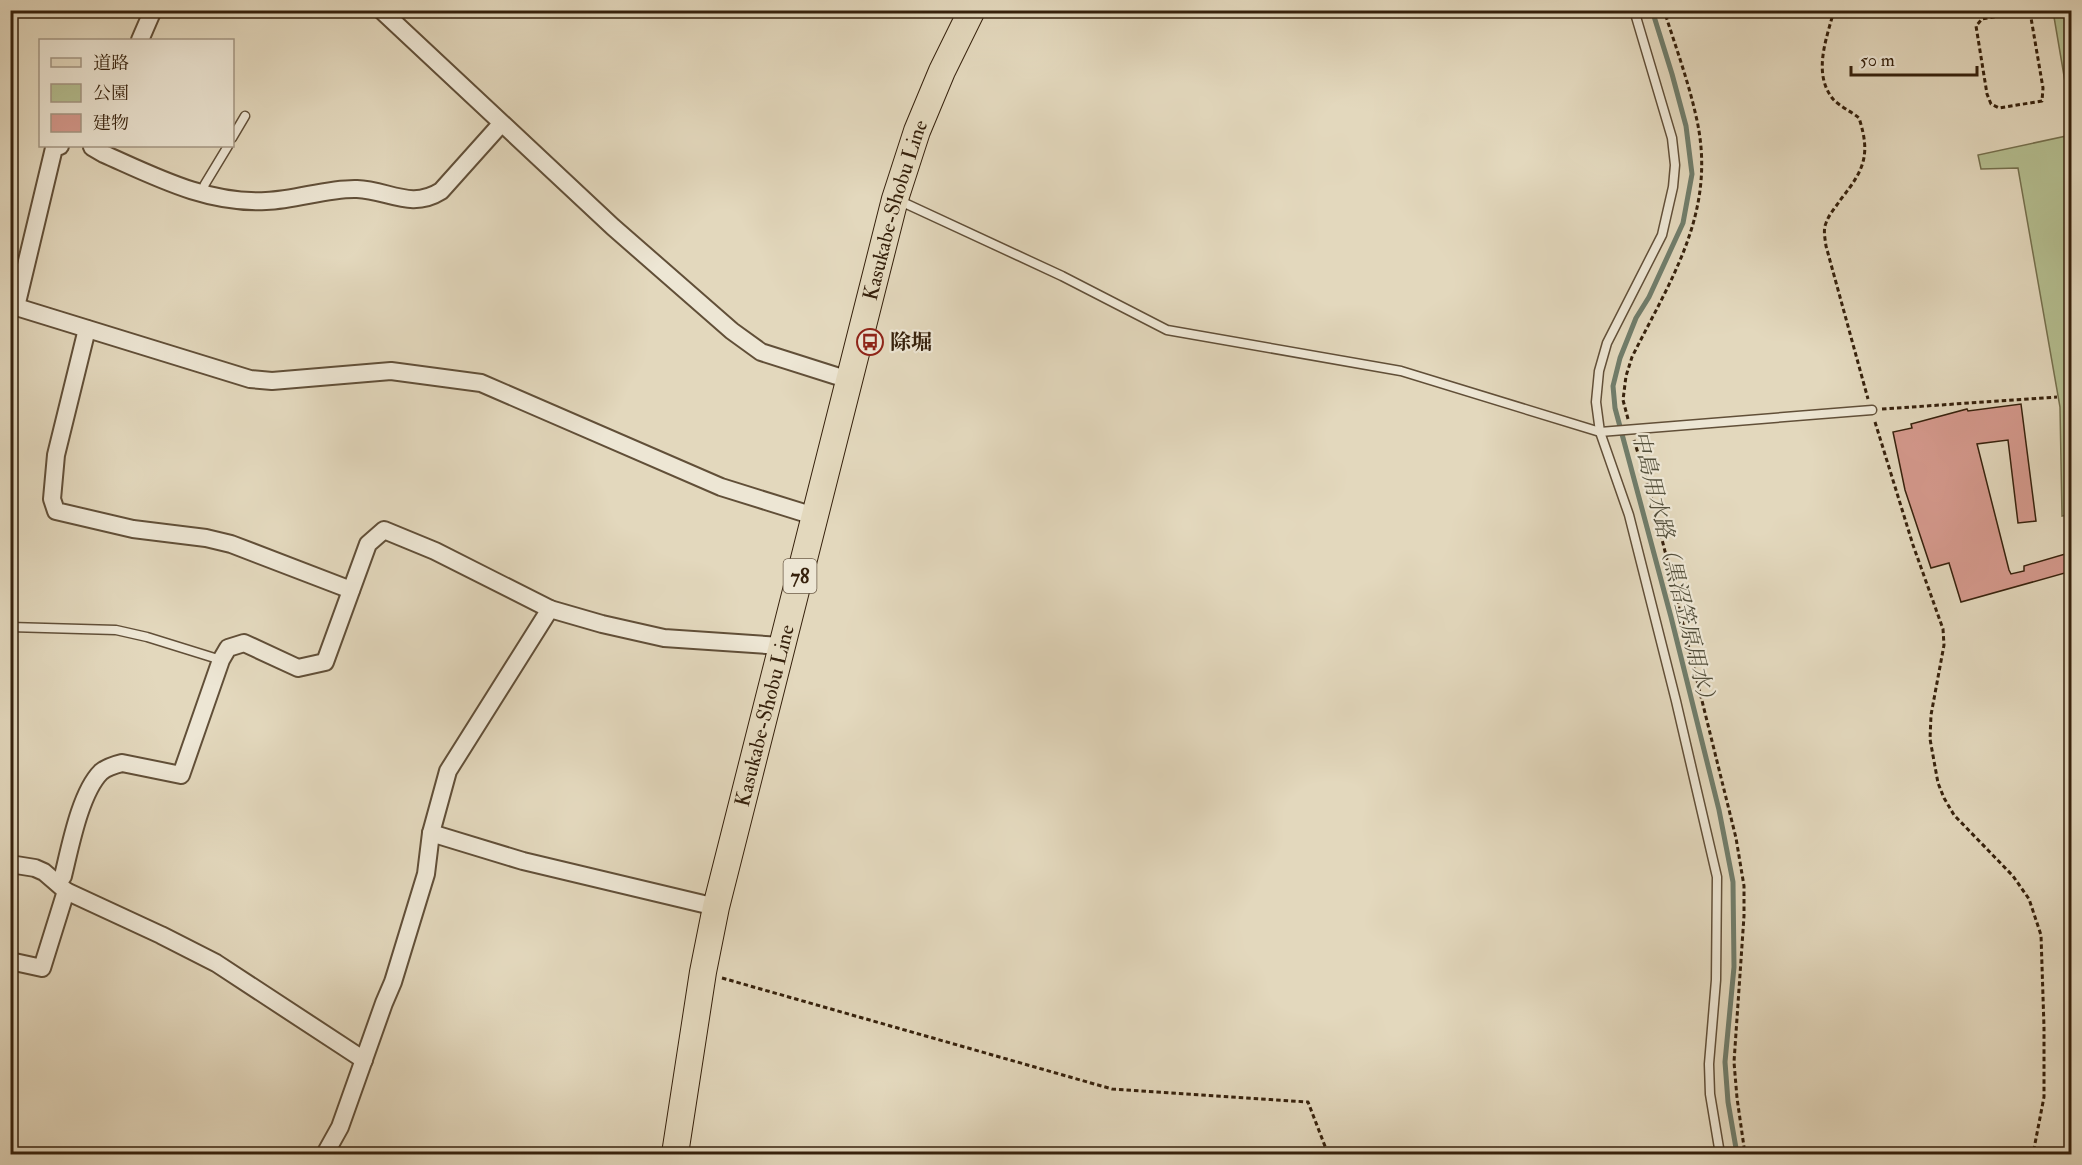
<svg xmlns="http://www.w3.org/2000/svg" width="2082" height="1165" font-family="'IM FELL Double Pica','Noto Serif JP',serif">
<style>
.green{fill:#b4be90;stroke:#75704e;stroke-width:1.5}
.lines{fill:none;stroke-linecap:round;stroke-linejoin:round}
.stream{stroke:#707d6b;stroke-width:5}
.building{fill:#d5998d;stroke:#36210c;stroke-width:1.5}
.service-casing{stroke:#614f38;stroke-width:11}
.minor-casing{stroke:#614f38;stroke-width:20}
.primary-casing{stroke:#36210c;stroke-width:28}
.path{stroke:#36210c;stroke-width:3;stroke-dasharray:4.5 3;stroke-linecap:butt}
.service{stroke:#ede6d4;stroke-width:8}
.minor{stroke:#ede6d4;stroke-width:16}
.primary{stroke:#e3d8bd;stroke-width:26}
.labels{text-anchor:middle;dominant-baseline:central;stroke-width:4.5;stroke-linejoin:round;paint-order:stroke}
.shield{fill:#ede6d4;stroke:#6d5c48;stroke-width:1.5}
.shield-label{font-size:20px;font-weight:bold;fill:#36210c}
.street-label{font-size:21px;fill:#36210c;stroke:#ede6d4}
.poi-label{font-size:21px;font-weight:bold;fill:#36210c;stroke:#ede6d4;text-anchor:start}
.water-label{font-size:22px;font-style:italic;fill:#534f3b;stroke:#ede6d4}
</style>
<rect width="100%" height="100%" fill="#e3d8bd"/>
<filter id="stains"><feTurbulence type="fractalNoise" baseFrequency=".00333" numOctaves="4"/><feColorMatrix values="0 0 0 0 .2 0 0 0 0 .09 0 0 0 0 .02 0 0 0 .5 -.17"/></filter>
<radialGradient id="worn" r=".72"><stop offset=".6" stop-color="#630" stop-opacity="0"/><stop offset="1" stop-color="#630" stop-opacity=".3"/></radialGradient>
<g class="green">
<polygon points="2071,12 2072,12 2071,117 2054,17"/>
<polygon points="2071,135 2072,514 2062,516 2060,407 2018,168 1981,169 1978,155"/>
</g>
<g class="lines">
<polyline class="stream" points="1652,10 1672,74 1686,126 1692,174 1683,223 1649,297 1636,318 1620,358 1613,386 1615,408 1671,617 1719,810 1733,882 1734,967 1725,1062 1728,1102 1737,1154"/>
</g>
<polygon class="building" points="2021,404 2036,521 2018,523 2008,440 1977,444 2009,570 2011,574 2024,571 2024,566 2072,552 2072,571 1961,602 1949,563 1931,568 1905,490 1893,432 1912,428 1911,424 1967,409 1968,411"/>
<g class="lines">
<defs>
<g id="service">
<polyline points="1634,10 1672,138 1675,165 1673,187 1662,235 1607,343 1599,371 1596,402 1600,432 1629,515 1676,701 1717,877 1716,980 1709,1064 1710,1094 1720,1154"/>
<polyline points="232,138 245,116"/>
<polyline points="201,194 205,184 228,146"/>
<polyline points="898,200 1062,276 1167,330 1401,371 1600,432 1872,410"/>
<polyline points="10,627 116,630 147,637 221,660"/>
</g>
<g id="minor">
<polyline points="381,10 613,227 732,331 761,352 849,380"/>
<polyline points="140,40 153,10"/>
<path d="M92,147L104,154C156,177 207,204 266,201C297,200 327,188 357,189C388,190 411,210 441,191L501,124"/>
<polyline points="10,305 250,379 272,381 391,371 481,383 721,487 814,516"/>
<polyline points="16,307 54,148 60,146"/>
<polyline points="87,329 56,455 52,499 56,511 133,529 206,538 231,544 351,590"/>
<polyline points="431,833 523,861 716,907"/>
<polyline points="10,864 35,868 44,872 66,891 161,935 216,963 364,1060"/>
<path d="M58,883L63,876C70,848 80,793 101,772C107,767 114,765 122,763L181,775L221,660L228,648L244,643L298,668L325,662L368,544L384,530L435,551L550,609"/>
<polyline points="10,961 42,968 66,891"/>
<polyline points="325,1154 340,1127 384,1003 393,982 426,874 431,833 448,771 550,609 602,624 664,638 781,646"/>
</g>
<g id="primary">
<path id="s1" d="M675,1154L703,972L716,907L895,199L917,131L942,71L972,10"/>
</g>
</defs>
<use href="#service" class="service-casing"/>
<use href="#minor" class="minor-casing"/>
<use href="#primary" class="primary-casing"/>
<g class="path">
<path d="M1834,10C1827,38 1812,73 1833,99C1839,106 1852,112 1859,118C1871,155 1864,170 1841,199C1836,207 1829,214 1826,223C1823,230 1825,238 1826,246L1868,399"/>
<polyline points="2030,12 2043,88 2042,101 1999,108 1991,104 1987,94 1976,26 1982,19 2033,10"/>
<polyline points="1882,409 2057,397"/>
<path d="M1628,419L1623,400L1626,376L1632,357C1672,277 1718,210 1696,116C1688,80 1675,45 1664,10"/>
<polyline points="1875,422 1913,545 1943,629 1944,645 1931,715 1930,739 1938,783 1944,798 1954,815 2013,876 2029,899 2041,935 2044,1027 2044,1097 2033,1154"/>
<polyline points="1634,440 1653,503 1736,838 1744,886 1744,916 1734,1062 1737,1098 1745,1154"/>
<polyline points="722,978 1112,1089 1308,1102 1328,1154"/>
</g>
<use href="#service" class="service"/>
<use href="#minor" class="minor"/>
<use href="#primary" class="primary"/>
</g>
<defs>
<symbol id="bus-ring" viewBox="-11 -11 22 22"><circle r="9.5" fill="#ede6d4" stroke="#8f2418" stroke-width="1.5"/><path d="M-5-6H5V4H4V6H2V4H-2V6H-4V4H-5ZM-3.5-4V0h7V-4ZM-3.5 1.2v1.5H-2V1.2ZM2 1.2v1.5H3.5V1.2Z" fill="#8f2418"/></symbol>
</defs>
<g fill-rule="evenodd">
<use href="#bus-ring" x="855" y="327" width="30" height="30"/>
</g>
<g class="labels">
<rect class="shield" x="783.5" y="559" width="33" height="34" rx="4.5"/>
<g class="shield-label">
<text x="800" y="576">78</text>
</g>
<g class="street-label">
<text stroke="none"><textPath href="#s1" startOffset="970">Kasukabe-Shobu Line</textPath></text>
<text stroke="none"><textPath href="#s1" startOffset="448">Kasukabe-Shobu Line</textPath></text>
</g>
<g class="poi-label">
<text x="890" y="342">除堀</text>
</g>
<g class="water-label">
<text transform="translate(1674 570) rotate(76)">中島用水路（黒沼笠原用水）</text>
</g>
</g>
<rect width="2082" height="1165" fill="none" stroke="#e3d8bd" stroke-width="36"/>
<rect x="12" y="12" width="2058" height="1141" fill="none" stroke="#36210c" stroke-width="3"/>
<rect x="18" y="18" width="2046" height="1129" fill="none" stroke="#36210c" stroke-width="1.5"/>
<rect x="39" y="39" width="195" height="108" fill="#ede6d4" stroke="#a49784" stroke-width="1.5"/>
<rect x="51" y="58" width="30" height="9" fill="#e3d8bd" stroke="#a49784" stroke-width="1.5"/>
<text x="93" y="69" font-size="18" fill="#36210c">道路</text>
<rect x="51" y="84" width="30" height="18" fill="#b4be90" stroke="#a49784" stroke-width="1.5"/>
<text x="93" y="99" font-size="18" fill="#36210c">公園</text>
<rect x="51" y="114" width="30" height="18" fill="#d5998d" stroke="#a49784" stroke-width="1.5"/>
<text x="93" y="129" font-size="18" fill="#36210c">建物</text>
<path d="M1851 66v9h126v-9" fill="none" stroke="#36210c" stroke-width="3"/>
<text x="1860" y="66" font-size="18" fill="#36210c" stroke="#ede6d4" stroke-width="4.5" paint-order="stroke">50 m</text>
<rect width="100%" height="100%" filter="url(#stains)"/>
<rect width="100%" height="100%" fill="url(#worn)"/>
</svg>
